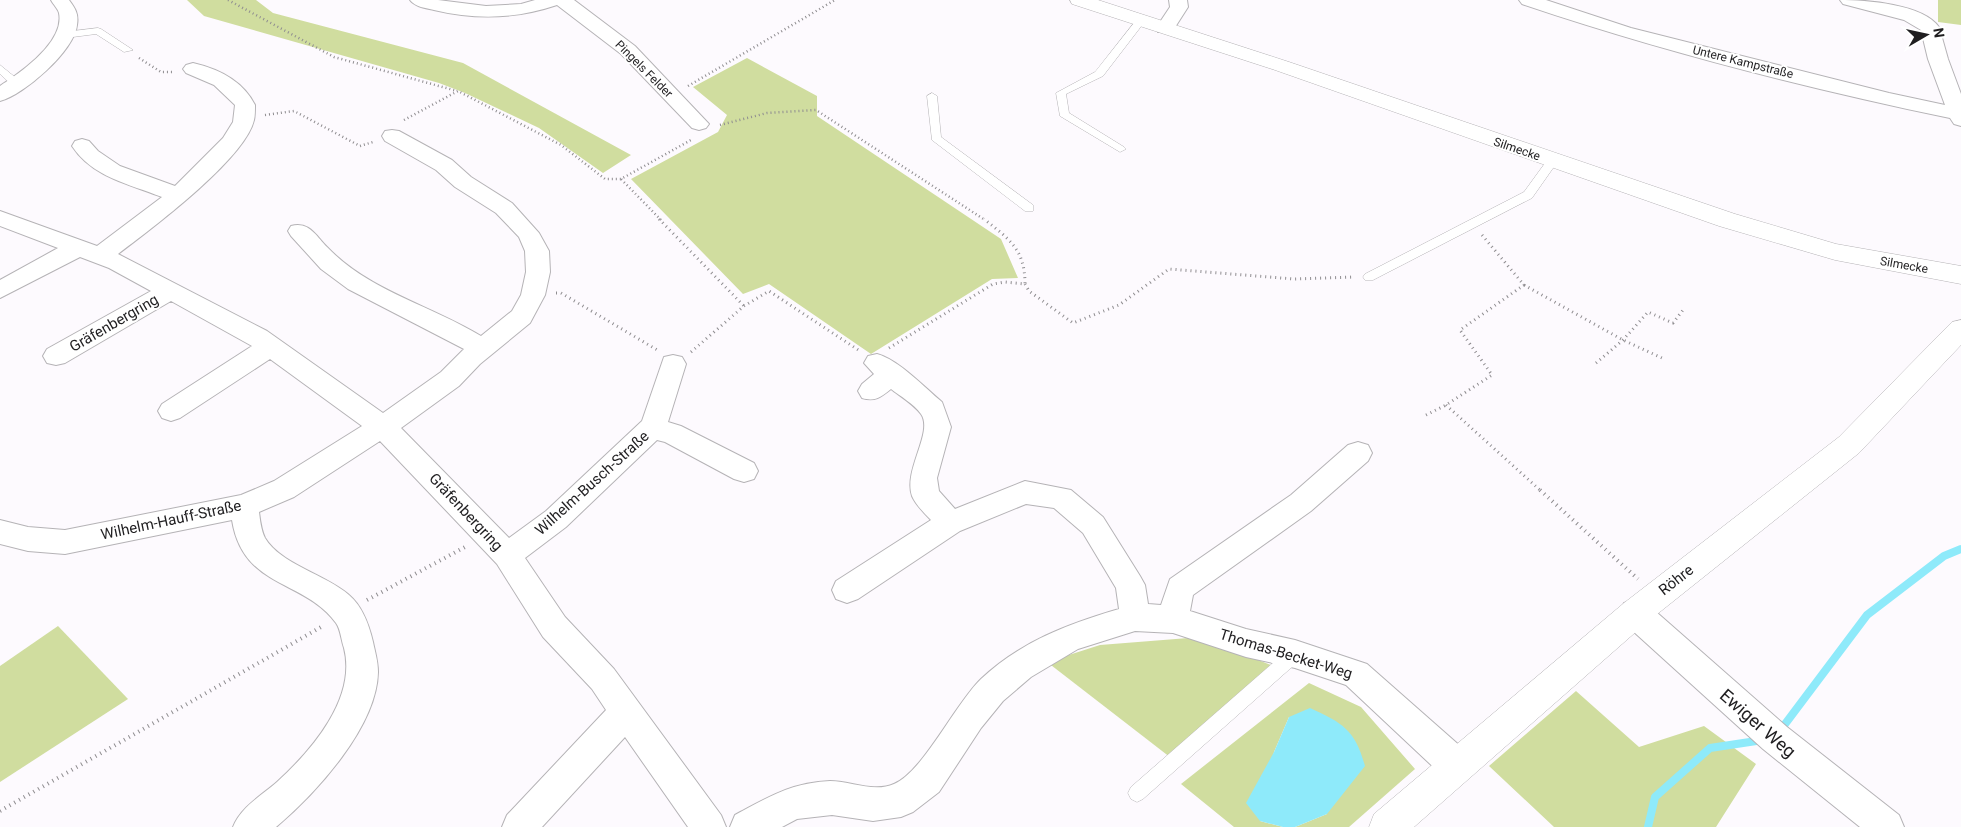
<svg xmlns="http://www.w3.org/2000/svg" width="1961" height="827" font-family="Roboto,sans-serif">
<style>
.green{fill:#d0dd9f}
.water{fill:#8eeafa}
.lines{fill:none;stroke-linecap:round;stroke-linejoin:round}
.stream{stroke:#8eeafa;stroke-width:8}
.service-casing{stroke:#b5b3b6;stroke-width:1}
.minor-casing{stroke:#b5b3b6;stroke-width:2}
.secondary-casing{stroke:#b5b3b6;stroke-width:1}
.path-far2{stroke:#8f8d90;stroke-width:2.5;stroke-dasharray:1 3;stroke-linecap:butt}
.path-far1{stroke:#8f8d90;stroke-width:3;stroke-dasharray:1 4;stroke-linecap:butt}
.path{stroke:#8f8d90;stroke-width:4;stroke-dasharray:1 4.5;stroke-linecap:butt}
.service{fill:#fff;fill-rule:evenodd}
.minor{fill:#fff;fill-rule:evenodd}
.secondary{fill:#fff;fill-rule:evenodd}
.labels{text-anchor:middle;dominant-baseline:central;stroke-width:4;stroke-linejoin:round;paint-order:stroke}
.far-street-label{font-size:12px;fill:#1f1e20;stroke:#fff}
.street-label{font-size:15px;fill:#1f1e20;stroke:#fff}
.near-street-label{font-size:18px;fill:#1f1e20;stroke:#fff}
</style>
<rect width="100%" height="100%" fill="#fdfafe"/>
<g class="green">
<polygon points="187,0 256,0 273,13 463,63 631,155 603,173 539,128 465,93 439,83 204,16"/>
<polygon points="1938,0 1961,0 1961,25 1938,22"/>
<polygon points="747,58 817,96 817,116 1001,239 1018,278 992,279 871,354 769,284 743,294 631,179 718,132 727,115 693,87"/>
<polygon points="58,626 128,699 0,782 0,666"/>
<polygon points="1201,637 1286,671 1175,761 1047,662 1100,645"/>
<polygon points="1309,683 1361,707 1415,769 1349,827 1295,827 1327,814 1289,717 1274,752 1260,821 1283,827 1234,827 1181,784"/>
<polygon points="1576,691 1639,747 1704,726 1756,764 1716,827 1554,827 1489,766"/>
</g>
<path class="water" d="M1310,708C1343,723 1355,730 1365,766L1327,814L1295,827H1283L1260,821L1246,803L1274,752L1289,717Z"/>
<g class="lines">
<g class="stream">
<polyline points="1779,732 1867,615 1944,556 1961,549"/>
<polyline points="1648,827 1655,797 1710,748 1763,740"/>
</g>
<defs>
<g id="service">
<polygon points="1138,18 1146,20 1103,76 1066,94 1069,113 1124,147 1126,149 1120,152 1060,116 1056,93 1095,72"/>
<polygon points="98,28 101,29 133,50 124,52 96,34 65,38 60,35 65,32"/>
<polygon points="0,65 21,82 21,86 13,86 0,74"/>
<polygon points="932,93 937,96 941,137 1033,205 1033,211 1025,211 932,140 927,96"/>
<polygon points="1552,157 1558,161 1532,198 1373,280 1365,280 1363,277 1365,274 1524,192 1548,159"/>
<polygon points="1295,647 1301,649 1303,654 1301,659 1143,799 1137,802 1131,799 1128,793 1131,787 1289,649"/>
</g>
<g id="minor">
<path d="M51,0H69C75,8 79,14 77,25C75,50 24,95 0,101V86C20,73 65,42 59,13C58,9 53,4 51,0Z"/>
<path d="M410,0H438L486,6L521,4L535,0H574L635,46L709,124L706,128L699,130L692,128L621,54L557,5C516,19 476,20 434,10C426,8 415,7 410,0Z"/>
<polygon points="1169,0 1187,0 1188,7 1172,32 1158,32 1156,28 1170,7"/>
<path d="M1519,0H1546L1631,28L1889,93L1945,105L1928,59L1921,30L1904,20L1843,4L1840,0C1866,0 1923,4 1939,27L1948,59L1961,94V126L1954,124L1950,118C1806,88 1661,51 1522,4Z"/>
<path d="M193,63C219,69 243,81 255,105C255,110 255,116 254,120C245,159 151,229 118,254L267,331L383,413L441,372L464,349L348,289L321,269L291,236L288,231L291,226C309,221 316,236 327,247C369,291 430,305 481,336L512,311L521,295L526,272L525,251L519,237L496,213L455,187L436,170L385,141L382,136L385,131L392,130L399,131L452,160L471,177L512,203L539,233L549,251L550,272L545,295L530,323L480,364L459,386L401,428L509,538L546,511L642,421L664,357L673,355L682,357L686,364L668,422L681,426L754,463L758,471L754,479L744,482L734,479L665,442L657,440L566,527L525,558L565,617L614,669L721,815L726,827H688L625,737L542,827H502L507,815L606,710L592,689L543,637L497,564L380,441L294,497L259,512C260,520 261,530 265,538C280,564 327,575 349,595C363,607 369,625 373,642C375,652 378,661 378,672C377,727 316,793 276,827H233C241,807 261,796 277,782C312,750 357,698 344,648C341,640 341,630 336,623C304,579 243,589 232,520L65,554L28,551L0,544V520L28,527L65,530L241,495L274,481L362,426L270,359L180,418L171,421L162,418L158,411L162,404L252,346L171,301L65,363L56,365L47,363L43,356L47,349L151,291L109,268L80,257L0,298V280L58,248L0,226V211L97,246L162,197C129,184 92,177 72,146L75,141L82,139L89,141L98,151L120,166L175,186L223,138L233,122L235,105L214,85L186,73L183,69L186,65Z"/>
<path d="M877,354C899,360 924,387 942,402L951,427L937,478L939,491L955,509L1025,481L1071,490L1103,517L1140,576L1145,585L1148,604L1161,605L1170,579L1291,495L1348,445L1358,442L1368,445L1372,453L1368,461L1311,511L1193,595L1190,611L1246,629L1295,640L1367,664L1468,753L1473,765L1468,777L1456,781L1444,777L1346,685L1295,668L1246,657L1173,633L1135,631L1078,649L1031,677L1003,701L981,728L939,792L913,812L901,817L873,821L832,815L797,819L782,827H730L735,815C769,797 790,783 830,781C851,781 874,793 894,784C923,772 955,704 981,679C1020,642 1068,624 1119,609L1116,588L1083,533L1054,508L1026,504L960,531L858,599L847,603L836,599L832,590L836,581L931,520C924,513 916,505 912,496C903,470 934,432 921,414C914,404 900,396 891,389C881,397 875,402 862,398L858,391L862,384L874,374L864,363L868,356Z"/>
<polygon points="1635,600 1646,603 1787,727 1899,815 1904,827 1860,827 1763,749 1624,623 1620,613 1624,603"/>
</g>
<g id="secondary">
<polygon points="1070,0 1098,0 1289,62 1735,214 1836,244 1961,266 1961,284 1835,260 1719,226 1275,70 1072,4"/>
<polygon points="1961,320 1961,345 1859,453 1646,623 1414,827 1369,827 1374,814 1624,603 1839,437 1952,322"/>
</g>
</defs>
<use href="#service" class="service-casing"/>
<use href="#minor" class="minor-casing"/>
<use href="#secondary" class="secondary-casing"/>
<g class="path-far2">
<polyline points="228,0 334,57 457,91"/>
<polyline points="139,58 161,72 173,72"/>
<polyline points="688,86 835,0"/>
<polyline points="265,115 294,111 360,146 373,142"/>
<polyline points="404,120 458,91 561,145 605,179 621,179"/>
<polyline points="720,125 767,113 816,110 985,220"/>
<polyline points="661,220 621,179 691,140"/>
</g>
<g class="path-far1">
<polyline points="659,219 744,306"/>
<polyline points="1025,284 1029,291 1073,323 1119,305 1169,269 1294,279 1354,277"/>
<polyline points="1524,285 1623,340 1662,358"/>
<polyline points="556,293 561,293 659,351"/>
<path d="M889,348L993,284L1005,282L1025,284C1025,249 1009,239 984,219"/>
<polyline points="691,352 744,306 769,291 860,351"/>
<polyline points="1596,363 1623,340 1648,312 1673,323 1683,310"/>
<polyline points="1446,405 1541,491"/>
<polyline points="1426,415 1446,405 1492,375 1460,330 1524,285 1482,235"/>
</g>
<g class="path">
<polyline points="1540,490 1638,579"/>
<polyline points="367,600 465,547"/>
<polyline points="0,811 323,626"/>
</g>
<use href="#service" class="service"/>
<use href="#minor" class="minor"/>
<use href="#secondary" class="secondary"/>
</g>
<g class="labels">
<g class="far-street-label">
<text transform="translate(1743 62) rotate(14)">Untere Kampstraße</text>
<text transform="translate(644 69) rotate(45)">Pingels Felder</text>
<text transform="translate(1517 149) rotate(19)">Silmecke</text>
<text transform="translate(1904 265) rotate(10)">Silmecke</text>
</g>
<g class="street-label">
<text transform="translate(114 323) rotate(-30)">Gräfenbergring</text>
<text transform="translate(592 483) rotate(-42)">Wilhelm-Busch-Straße</text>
<text transform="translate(466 512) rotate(47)">Gräfenbergring</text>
<text transform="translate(171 520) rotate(-12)">Wilhelm-Hauff-Straße</text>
<text transform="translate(1676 580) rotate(-38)">Röhre</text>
<text transform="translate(1286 654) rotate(17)">Thomas-Becket-Weg</text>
</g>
<g class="near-street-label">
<text transform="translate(1758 723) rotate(41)">Ewiger Weg</text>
</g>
</g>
<g transform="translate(1926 35) rotate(81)" stroke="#ffffff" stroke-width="4" paint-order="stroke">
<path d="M0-4L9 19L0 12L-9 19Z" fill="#1f1e20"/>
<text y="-8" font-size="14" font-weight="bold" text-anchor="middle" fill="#1f1e20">N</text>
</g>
</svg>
